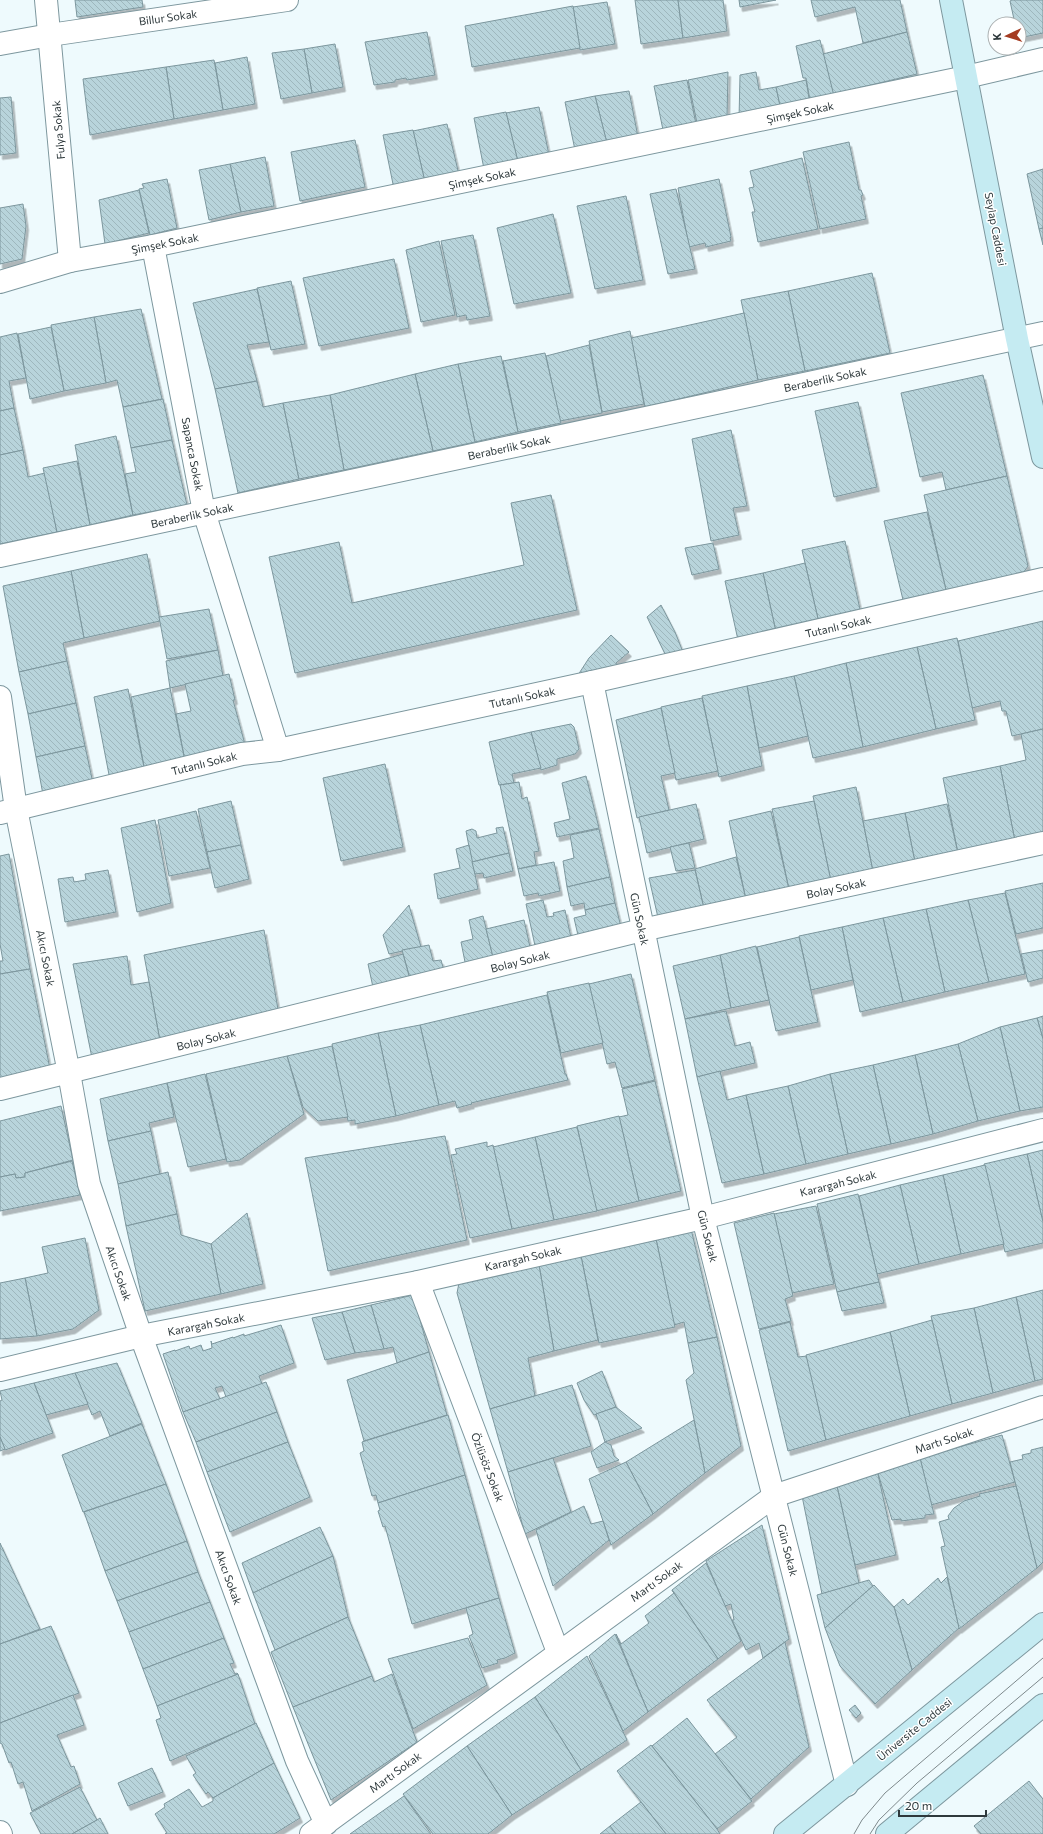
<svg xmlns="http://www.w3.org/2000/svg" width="1043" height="1834" font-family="Commissioner,sans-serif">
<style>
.building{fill:url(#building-back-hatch);stroke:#7c969d;filter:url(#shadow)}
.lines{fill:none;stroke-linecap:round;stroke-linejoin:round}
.minor-casing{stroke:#7d979e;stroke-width:24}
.secondary-casing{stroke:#7d979e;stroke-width:24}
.minor{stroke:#fff;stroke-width:22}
.secondary{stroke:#c5ebf2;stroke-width:22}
.tram{stroke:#7e898c;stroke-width:1}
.labels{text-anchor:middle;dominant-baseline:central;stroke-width:3;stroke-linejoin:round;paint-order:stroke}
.street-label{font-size:11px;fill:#2e393c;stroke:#fff}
</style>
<defs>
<pattern id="building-back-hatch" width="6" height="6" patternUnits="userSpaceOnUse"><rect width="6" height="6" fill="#b8d4db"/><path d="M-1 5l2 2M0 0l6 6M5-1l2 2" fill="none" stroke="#9eb7bd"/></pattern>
<filter id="shadow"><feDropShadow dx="2.5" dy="4.5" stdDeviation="0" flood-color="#0004"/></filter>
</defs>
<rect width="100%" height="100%" fill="#eefafd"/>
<g class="building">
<polygon points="75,0 142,0 143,7 77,17"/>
<polygon points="635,0 678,0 683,38 641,44"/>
<polygon points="678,0 723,0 727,31 683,38"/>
<polygon points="739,0 776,0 740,7"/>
<polygon points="811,0 900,0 907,32 863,43 855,7 815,17"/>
<polygon points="1012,0 1043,0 1043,33 1019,38 1019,24 1015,24 1010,1"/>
<polygon points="607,2 615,44 580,50 573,7"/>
<polygon points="573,6 580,48 472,67 465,26"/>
<polygon points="427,32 435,75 407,80 406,78 395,80 395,82 374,85 365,42"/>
<polygon points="907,32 917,74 833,94 823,54"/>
<polygon points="820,40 835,100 811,106 806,78 803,78 796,46"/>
<polygon points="335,44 343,87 312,93 304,49"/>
<polygon points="304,49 312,93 281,99 272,53"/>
<polygon points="247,57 255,104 223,110 215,63"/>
<polygon points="214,60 223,110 174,119 166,67"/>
<polygon points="166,67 174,119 90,135 83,79"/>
<polygon points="728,72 727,117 697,123 688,80"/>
<polygon points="756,72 759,90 776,87 781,110 739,119 740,75"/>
<polygon points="687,80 696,124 663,130 654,86"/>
<polygon points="806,80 810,104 781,110 776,87"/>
<polygon points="629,91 638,137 607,144 595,96"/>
<polygon points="595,96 607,143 575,150 565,102"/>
<polygon points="11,97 16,153 0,155 0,98"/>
<polygon points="539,107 549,155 518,162 506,113"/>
<polygon points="506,112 518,162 484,169 474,118"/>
<polygon points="447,124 459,175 425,182 413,131"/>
<polygon points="413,130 425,182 394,189 383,135"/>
<polygon points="355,140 365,187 300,201 291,152"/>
<polygon points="849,142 859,190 861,190 863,195 861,196 866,219 820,229 803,152"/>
<polygon points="265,157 274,206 241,212 230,164"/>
<polygon points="802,158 818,229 758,242 752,212 755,212 749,188 754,187 750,171"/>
<polygon points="230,164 241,212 209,220 199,170"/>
<polygon points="1043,169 1043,228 1039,229 1027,174"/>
<polygon points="167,179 177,228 150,235 139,189 144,188 142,184"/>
<polygon points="719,179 731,237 730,238 731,241 706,247 705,243 689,247 678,188"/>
<polygon points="676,189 695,269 668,274 650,194"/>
<polygon points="139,190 149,233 105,244 99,200"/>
<polygon points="626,196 643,280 595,289 577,206"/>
<polygon points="23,204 26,226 22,259 0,264 0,208"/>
<polygon points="553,214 571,293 514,304 497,228"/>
<polygon points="1043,228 1043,245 1039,229"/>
<polygon points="473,235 490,316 467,320 466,315 457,317 441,241"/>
<polygon points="439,241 455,315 421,322 406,250"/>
<polygon points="394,259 409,328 319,346 303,278"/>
<polygon points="872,273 890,353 805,371 788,291"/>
<polygon points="291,281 305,344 271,350 257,288"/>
<polygon points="257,289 269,342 247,345 257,381 215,389 193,303"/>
<polygon points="788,291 805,371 758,380 741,300"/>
<polygon points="141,309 162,399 123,407 117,380 106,383 94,317"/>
<polygon points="744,313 758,380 645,407 631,338"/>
<polygon points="94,317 106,383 64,391 51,325"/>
<polygon points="51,327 64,391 30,399 18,334"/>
<polygon points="630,331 644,404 602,412 589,341"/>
<polygon points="17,333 26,378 9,381 14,408 0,411 0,337"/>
<polygon points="589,345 602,413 560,421 546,356"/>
<polygon points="545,353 561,423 518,432 503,361"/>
<polygon points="501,356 518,432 475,442 458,364"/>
<polygon points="458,364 475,442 433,451 415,374"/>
<polygon points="415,374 433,451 344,470 330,395"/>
<polygon points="983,375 1007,476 946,490 942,472 920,477 901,393"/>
<polygon points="257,381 263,407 283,403 299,479 238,493 215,389"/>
<polygon points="330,395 344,470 299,479 283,403"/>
<polygon points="163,399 172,440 131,448 123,407"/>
<polygon points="858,402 877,487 834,497 815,411"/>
<polygon points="14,408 23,450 0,455 0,411"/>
<polygon points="731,430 747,506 733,508 739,535 711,541 692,439"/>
<polygon points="116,436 133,515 90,525 75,445"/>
<polygon points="172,440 187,505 133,515 125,474 136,472 131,448"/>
<polygon points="23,450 28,477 45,473 57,532 0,544 0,455"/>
<polygon points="77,461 90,525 57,532 43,468"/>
<polygon points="1007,476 1028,566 1016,583 947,594 924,495"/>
<polygon points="551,495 577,610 295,673 269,557 339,542 352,603 524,565 511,503"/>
<polygon points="927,512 947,594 904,604 884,521"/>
<polygon points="845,541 861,614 819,623 802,550"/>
<polygon points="713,543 719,569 692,575 685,548"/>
<polygon points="147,554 160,621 84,638 71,571"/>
<polygon points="805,563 819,623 776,632 763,573"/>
<polygon points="71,571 84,638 63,643 67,661 19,672 3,586"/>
<polygon points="763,573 776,632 738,640 725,581"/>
<polygon points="661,605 675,632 685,657 668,660 647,617"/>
<polygon points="209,609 218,650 167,659 159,617"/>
<polygon points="1043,621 1043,729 1012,736 1006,711 1002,711 1000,701 972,708 958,641"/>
<polygon points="611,635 629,652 616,663 619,671 578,675 589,658"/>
<polygon points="957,638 975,720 936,729 917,647"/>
<polygon points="917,647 936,729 863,747 846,663"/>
<polygon points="218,650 223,676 170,688 166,661"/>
<polygon points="67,661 76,703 28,714 19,672"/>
<polygon points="846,663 863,747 813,758 794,676"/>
<polygon points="229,674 235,700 233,700 247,752 186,766 176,714 191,711 185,684"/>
<polygon points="794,676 808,736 759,748 747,686"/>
<polygon points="747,686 762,766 719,777 702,696"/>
<polygon points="170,688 186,766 146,777 131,697"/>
<polygon points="128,689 146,777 111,785 94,697"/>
<polygon points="702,698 718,771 676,780 661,707"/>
<polygon points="76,703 85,746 36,757 28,714"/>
<polygon points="661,708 675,773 661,776 669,810 637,818 616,720"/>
<polygon points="571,724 574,727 579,749 575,754 557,759 557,765 541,770 531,732"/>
<polygon points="1043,729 1043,840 1016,846 1000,766 1026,760 1021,734"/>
<polygon points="531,732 541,768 512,774 514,783 499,785 489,742"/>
<polygon points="85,746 94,788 44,800 36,757"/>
<polygon points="385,764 403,847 341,861 323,778"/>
<polygon points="1000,766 1016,846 959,858 943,778"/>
<polygon points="586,776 599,828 557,837 554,823 570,819 562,783"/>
<polygon points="519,782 522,799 527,797 539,851 534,852 536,865 518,869 500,785"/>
<polygon points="856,787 874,876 832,886 813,796"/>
<polygon points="231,801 241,845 207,852 198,809"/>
<polygon points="814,801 832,886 790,894 772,809"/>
<polygon points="696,804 704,839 647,853 639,817"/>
<polygon points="947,804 959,858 916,867 905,813"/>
<polygon points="196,811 210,868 169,876 158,820"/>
<polygon points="771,811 790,894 747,904 729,821"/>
<polygon points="905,813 916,867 874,876 863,821"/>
<polygon points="155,820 171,903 137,912 121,828"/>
<polygon points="503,827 509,853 472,862 466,831 472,829 476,831 477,838 497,833 496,828"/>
<polygon points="599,829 610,877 567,887 563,861 574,858 570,835"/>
<polygon points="689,843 695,868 676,871 670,847"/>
<polygon points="241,845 249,879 215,888 207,852"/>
<polygon points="469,845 478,889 438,899 434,874 460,868 456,849"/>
<polygon points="509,853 513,871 484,878 483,873 475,874 472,862"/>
<polygon points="9,854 30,969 0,974 0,961 3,961 0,944 0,856"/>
<polygon points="736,857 747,904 705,913 695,869"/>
<polygon points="554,862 560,891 539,896 538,893 524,896 518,869"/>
<polygon points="108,870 116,912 65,922 58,879 73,877 74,882 86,880 85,874"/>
<polygon points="695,870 705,913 659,922 649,878"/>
<polygon points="610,877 615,903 585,910 584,903 571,906 567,887"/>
<polygon points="1043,883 1043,928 1016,934 1005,891"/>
<polygon points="1005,893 1025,974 989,982 968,900"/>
<polygon points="543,900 547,917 554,916 553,913 565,910 573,947 537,955 526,904"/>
<polygon points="968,900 989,982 945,992 926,909"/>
<polygon points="615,903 622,931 580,944 574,918 586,915 585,910"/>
<polygon points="409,905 421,947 389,954 383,935"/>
<polygon points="926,909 945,992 903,1002 883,918"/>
<polygon points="483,916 495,965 467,972 461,942 473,939 469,920"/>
<polygon points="883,918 903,1002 860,1012 842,927"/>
<polygon points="524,920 532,956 495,965 486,929"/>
<polygon points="842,927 853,980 811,990 799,936"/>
<polygon points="264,930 279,1015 160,1041 144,955"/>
<polygon points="799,937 818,1022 776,1031 757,947"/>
<polygon points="429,945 433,961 441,960 445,974 411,982 402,950"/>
<polygon points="756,946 769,1000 731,1008 720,955"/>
<polygon points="1043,950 1043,978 1028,982 1021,954"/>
<polygon points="403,954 411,983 374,992 368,964"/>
<polygon points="720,955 731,1008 685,1019 673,966"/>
<polygon points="127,956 131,985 149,982 160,1041 92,1058 73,964"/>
<polygon points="30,969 50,1069 0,1080 0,974"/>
<polygon points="631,974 655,1080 622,1088 615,1062 607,1064 589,984"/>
<polygon points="589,983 603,1043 561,1053 547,992"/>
<polygon points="547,995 565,1074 566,1074 568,1080 471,1103 472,1104 457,1108 455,1101 439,1105 420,1025"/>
<polygon points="726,1011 735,1046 750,1042 755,1063 697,1077 685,1019"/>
<polygon points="1043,1016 1043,1039 1037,1018"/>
<polygon points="1037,1018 1043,1039 1043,1107 1020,1111 1000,1027"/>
<polygon points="420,1025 439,1105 396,1116 378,1033"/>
<polygon points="1000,1027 1020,1111 978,1121 958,1044"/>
<polygon points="378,1033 396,1116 355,1124 355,1120 348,1121 332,1044"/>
<polygon points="958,1044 978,1121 933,1134 915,1055"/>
<polygon points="332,1046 348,1117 318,1121 303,1107 287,1056"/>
<polygon points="915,1055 933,1134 891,1144 873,1065"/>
<polygon points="287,1056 304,1114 240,1160 227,1162 206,1074"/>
<polygon points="873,1065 891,1144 848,1154 830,1074"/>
<polygon points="720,1071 727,1100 746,1095 764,1174 722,1183 697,1077"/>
<polygon points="205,1074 226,1159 188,1167 167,1083"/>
<polygon points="830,1074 848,1154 806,1164 788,1086"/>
<polygon points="655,1081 681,1191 639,1201 619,1117 628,1115 622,1089"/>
<polygon points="167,1083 174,1117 149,1123 151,1131 108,1141 100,1099"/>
<polygon points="788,1086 806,1164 764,1174 746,1095"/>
<polygon points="61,1106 73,1160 25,1173 25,1177 16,1178 15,1174 0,1177 0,1121"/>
<polygon points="619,1116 639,1201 596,1211 577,1126"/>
<polygon points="577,1127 597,1211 554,1220 535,1137"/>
<polygon points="151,1131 160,1174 118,1184 108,1141"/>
<polygon points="445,1136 467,1240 328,1271 305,1158"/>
<polygon points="535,1137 554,1220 512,1229 493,1147"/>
<polygon points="487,1142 487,1147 493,1145 512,1229 470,1238 451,1155 457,1154 455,1149"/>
<polygon points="1043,1150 1043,1223 1027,1154"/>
<polygon points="1027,1154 1043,1222 1043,1243 1005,1252 984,1164"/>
<polygon points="72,1161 80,1195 0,1211 0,1177 15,1174 16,1178 25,1177 25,1173"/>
<polygon points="985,1165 1004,1244 961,1254 943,1175"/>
<polygon points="168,1172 177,1214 126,1226 118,1184"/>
<polygon points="943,1175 961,1254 919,1264 900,1185"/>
<polygon points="900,1185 919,1264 877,1274 859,1196"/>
<polygon points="858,1194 879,1282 837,1292 817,1204"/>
<polygon points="816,1206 834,1284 792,1293 774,1214"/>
<polygon points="247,1213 263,1284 221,1294 211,1244"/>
<polygon points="774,1213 793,1296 785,1299 791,1321 759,1329 734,1223"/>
<polygon points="177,1214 181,1235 211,1244 221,1294 145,1311 126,1226"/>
<polygon points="691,1229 717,1337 688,1343 684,1322 674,1325 656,1239"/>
<polygon points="85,1238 99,1310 73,1329 37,1336 25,1278 48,1273 42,1247"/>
<polygon points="656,1239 675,1327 599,1343 581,1256"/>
<polygon points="581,1256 598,1340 554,1351 539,1265"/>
<polygon points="539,1265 554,1351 528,1358 535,1396 490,1409 457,1293 459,1283"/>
<polygon points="25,1278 37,1336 0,1339 0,1283"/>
<polygon points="879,1282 884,1303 842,1311 837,1292"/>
<polygon points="1043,1290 1043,1379 1035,1381 1016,1297"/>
<polygon points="413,1295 429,1352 397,1363 393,1347 384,1349 371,1305"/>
<polygon points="1016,1297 1035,1381 993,1393 974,1308"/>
<polygon points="371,1305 384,1349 355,1353 342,1312"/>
<polygon points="974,1308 993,1393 952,1404 931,1316"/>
<polygon points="342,1312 355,1353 325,1360 312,1318"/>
<polygon points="932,1320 952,1404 910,1416 890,1332"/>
<polygon points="790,1322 798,1357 807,1356 826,1440 788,1451 759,1330"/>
<polygon points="281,1325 294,1363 259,1376 262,1384 226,1397 222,1386 215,1388 220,1399 183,1412 163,1354 175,1350 175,1351 189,1346 190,1349 201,1345 203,1351 212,1348 211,1341 212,1344 233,1337 233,1338 244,1334 244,1336"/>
<polygon points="890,1332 910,1416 826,1440 806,1355"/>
<polygon points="717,1337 741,1446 705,1473 686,1380 694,1373 688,1343"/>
<polygon points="429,1352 447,1415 364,1441 347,1380"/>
<polygon points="117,1363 142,1423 110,1436 100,1411 92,1415 75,1373"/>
<polygon points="602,1371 616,1407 594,1415 584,1400 577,1383"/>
<polygon points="75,1373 88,1404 46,1415 34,1383"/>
<polygon points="266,1382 277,1412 196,1442 183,1412"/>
<polygon points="34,1383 53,1433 5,1450 0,1437 0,1401 2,1400 0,1391"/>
<polygon points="572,1385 591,1446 508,1472 490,1409"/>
<polygon points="616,1407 642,1428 605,1442 596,1414"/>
<polygon points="277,1412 288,1442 207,1472 196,1442"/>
<polygon points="448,1415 465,1475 378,1503 376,1495 372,1496 360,1453 364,1451 362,1442"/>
<polygon points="694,1420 705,1473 653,1514 626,1462"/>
<polygon points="142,1424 166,1484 83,1512 62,1455"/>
<polygon points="1002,1435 1015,1482 931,1505 920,1458"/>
<polygon points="0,1437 5,1449 0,1451"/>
<polygon points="288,1442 310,1497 230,1532 207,1472"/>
<polygon points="605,1442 611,1445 614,1456 619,1460 597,1468 591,1452"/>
<polygon points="1043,1447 1043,1562 1037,1568 1010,1462 1023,1459 1022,1455 1031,1453 1031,1450"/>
<polygon points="553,1458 571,1512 525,1534 508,1472"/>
<polygon points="920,1458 934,1514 925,1515 925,1518 901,1521 901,1519 892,1520 877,1470"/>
<polygon points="626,1462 653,1514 611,1545 589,1479"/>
<polygon points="877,1470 896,1555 855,1565 836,1482"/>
<polygon points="465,1475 499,1598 412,1624 385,1526 383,1527 378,1511 380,1510 378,1503"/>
<polygon points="836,1482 859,1583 822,1594 801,1491"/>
<polygon points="166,1484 187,1541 105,1571 84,1512"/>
<polygon points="1016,1486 1037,1568 959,1629 941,1547 945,1546 939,1522 949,1519 948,1516 954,1508 964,1501 980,1496 979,1494"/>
<polygon points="584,1506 591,1524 603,1521 609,1540 553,1586 536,1530"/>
<polygon points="762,1525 789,1639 763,1658 759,1643 746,1650 732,1620 734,1620 731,1604 725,1606 706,1561"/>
<polygon points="320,1527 333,1556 253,1593 242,1563"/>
<polygon points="187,1541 198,1572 117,1601 105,1571"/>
<polygon points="0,1543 40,1629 0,1644"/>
<polygon points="333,1556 348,1617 275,1650 253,1593"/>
<polygon points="706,1563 741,1641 718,1659 672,1590"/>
<polygon points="198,1572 210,1602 129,1632 117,1601"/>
<polygon points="947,1577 959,1628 912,1670 894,1607 903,1599 908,1605 938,1578 941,1583"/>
<polygon points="869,1580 873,1586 825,1628 817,1595"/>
<polygon points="874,1585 894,1607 912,1670 875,1704 840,1666 825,1628"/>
<polygon points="672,1590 718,1659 648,1712 616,1634 621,1644 649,1623 645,1616 674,1593"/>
<polygon points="499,1598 515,1653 505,1658 497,1660 498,1663 482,1668 469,1636 473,1634 466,1608"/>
<polygon points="210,1602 224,1638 143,1669 129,1632"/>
<polygon points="348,1617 372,1676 293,1707 271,1652"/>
<polygon points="51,1626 79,1693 0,1723 0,1644"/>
<polygon points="615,1634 648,1712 623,1731 589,1656"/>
<polygon points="224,1638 234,1663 230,1664 235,1674 237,1673 238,1674 157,1706 143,1669"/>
<polygon points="468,1638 487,1685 413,1729 388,1659"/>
<polygon points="785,1642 809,1747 751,1799 715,1754 737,1737 707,1700"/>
<polygon points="587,1656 627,1740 581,1770 535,1697"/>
<polygon points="238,1674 255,1724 170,1761 156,1720 161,1718 157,1706"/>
<polygon points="392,1674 417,1742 331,1800 293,1707 372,1676 374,1682"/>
<polygon points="73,1695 84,1725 57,1735 71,1767 74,1766 80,1784 32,1811 23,1782 18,1784 11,1762 9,1763 2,1744 0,1743 0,1723"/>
<polygon points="535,1697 581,1770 512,1815 467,1746"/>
<polygon points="855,1705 861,1713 856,1718 849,1710"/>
<polygon points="687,1718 752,1801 717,1829 652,1746"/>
<polygon points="256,1723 274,1763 213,1798 208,1792 206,1794 193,1775 196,1773 186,1756"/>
<polygon points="651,1745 717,1829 720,1834 666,1834 617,1771"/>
<polygon points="467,1746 512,1815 488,1834 433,1834 403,1794"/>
<polygon points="274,1763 300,1818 274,1834 165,1834 167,1833 155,1814 165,1807 164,1804 189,1789 202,1807 213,1801 213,1798"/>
<polygon points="152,1768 163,1792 128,1806 118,1783"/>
<polygon points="1029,1781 1043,1799 1043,1834 981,1834 974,1826"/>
<polygon points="80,1787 97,1820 72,1834 41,1834 30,1813"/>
<polygon points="404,1796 431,1834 350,1834"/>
<polygon points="641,1802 666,1834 616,1834 610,1826"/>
<polygon points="100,1818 108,1834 72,1834 97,1820"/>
<polygon points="610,1826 616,1834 600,1834"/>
</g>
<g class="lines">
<defs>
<g id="minor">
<polyline points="46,0 70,261"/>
<polyline points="0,44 50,35 287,0"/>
<polyline points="153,246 204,512 278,750"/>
<polyline points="0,282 70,261 153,246 966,77 1043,59"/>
<polyline points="0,556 1043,333"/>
<polyline points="592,682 703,1218 847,1785"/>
<polyline points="0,697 16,809 69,1073 89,1184 141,1336 297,1761 326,1824"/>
<polyline points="0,813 242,754 278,750 592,682 1043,579"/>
<polyline points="0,1089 642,930 1043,843"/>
<polyline points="418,1282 558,1652"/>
<polyline points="0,1370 141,1336 418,1282 703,1218 1043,1130"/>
<polyline points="0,1832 1,1834"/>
<polyline points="311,1834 774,1496 1043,1407"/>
</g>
<g id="secondary">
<polyline points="951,0 1017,339 1043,457"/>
<polyline points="785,1834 1043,1624"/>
<polyline points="887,1834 1043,1705"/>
</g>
</defs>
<use href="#minor" class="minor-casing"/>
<use href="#secondary" class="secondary-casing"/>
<use href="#minor" class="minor"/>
<use href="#secondary" class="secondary"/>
<g class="tram">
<polyline points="854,1834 862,1820 885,1793 1043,1658"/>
<polyline points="870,1834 879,1820 917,1783 1043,1677"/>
</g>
</g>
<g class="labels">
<g class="street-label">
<text transform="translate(168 17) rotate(-8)">Billur Sokak</text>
<text transform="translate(800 112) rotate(-12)">Şimşek Sokak</text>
<text transform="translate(58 130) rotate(-95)">Fulya Sokak</text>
<text transform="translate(482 178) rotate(-12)">Şimşek Sokak</text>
<text transform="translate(996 229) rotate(79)">Seylap Caddesi</text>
<text transform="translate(165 243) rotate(-11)">Şimşek Sokak</text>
<text transform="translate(825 379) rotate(-12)">Beraberlik Sokak</text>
<text transform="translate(509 447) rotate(-12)">Beraberlik Sokak</text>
<text transform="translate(193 454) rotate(79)">Sapanca Sokak</text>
<text transform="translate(192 515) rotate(-12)">Beraberlik Sokak</text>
<text transform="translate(838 626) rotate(-13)">Tutanlı Sokak</text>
<text transform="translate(522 697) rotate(-12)">Tutanlı Sokak</text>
<text transform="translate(204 763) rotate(-14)">Tutanlı Sokak</text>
<text transform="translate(836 888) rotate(-12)">Bolay Sokak</text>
<text transform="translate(640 919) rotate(78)">Gün Sokak</text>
<text transform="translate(46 958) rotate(79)">Akıcı Sokak</text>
<text transform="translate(520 961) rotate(-14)">Bolay Sokak</text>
<text transform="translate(206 1039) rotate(-14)">Bolay Sokak</text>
<text transform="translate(838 1183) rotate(-14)">Karargah Sokak</text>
<text transform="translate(708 1236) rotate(76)">Gün Sokak</text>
<text transform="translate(523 1258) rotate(-13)">Karargah Sokak</text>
<text transform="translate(119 1273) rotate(71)">Akıcı Sokak</text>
<text transform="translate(206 1324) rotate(-11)">Karargah Sokak</text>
<text transform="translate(944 1440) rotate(-18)">Martı Sokak</text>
<text transform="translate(488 1467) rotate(69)">Özlüsöz Sokak</text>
<text transform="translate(788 1550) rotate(76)">Gün Sokak</text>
<text transform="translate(229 1577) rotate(70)">Akıcı Sokak</text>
<text transform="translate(656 1581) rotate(-36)">Martı Sokak</text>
<text transform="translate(914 1729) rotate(-39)">Üniversite Caddesi</text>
<text transform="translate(395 1772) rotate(-36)">Martı Sokak</text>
</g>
</g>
<g transform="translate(1007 36) rotate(266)"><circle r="19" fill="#ffffff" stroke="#abb0b1"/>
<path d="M0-3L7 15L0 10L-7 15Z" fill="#a43b21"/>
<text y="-6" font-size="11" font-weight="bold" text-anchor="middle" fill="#2e393c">K</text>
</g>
<path d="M899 1810v6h87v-6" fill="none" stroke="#2e393c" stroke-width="2"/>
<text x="905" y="1810" font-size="12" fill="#2e393c" stroke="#ffffff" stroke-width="3" paint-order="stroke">20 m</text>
</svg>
